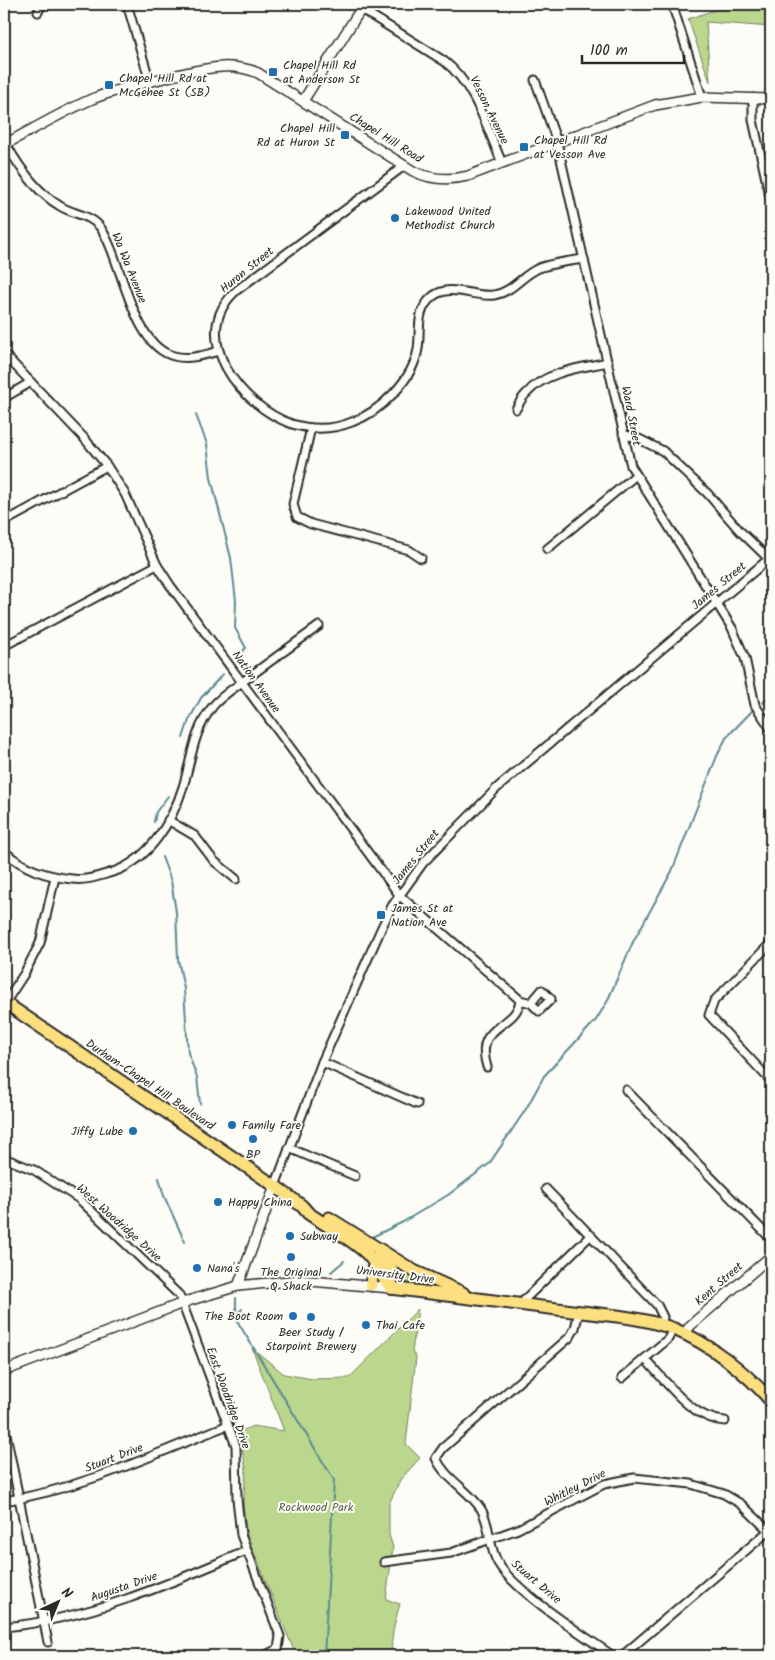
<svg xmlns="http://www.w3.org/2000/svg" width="775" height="1660" font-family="Kalam,sans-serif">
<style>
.green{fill:#bbd78e;stroke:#73815c}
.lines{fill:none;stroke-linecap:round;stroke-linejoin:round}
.stream{stroke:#5a8a90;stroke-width:2}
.minor-casing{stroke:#2b2b2b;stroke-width:11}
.tertiary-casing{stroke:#2b2b2b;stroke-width:12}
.primary-casing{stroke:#2b2b2b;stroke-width:15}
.minor{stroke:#fdfcf7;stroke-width:7}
.tertiary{stroke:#fdfcf7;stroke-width:9}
.primary{stroke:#fce080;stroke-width:11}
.poi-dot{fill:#1f6fb2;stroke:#fdfcf7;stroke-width:2}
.labels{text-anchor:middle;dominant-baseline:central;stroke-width:4;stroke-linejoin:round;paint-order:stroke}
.poi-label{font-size:12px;fill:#2b2b2b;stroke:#fdfcf7;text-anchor:start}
.street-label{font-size:12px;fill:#2b2b2b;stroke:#fdfcf7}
.park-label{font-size:12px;fill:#565f49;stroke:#fdfcf7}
</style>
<rect width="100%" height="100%" fill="#fdfcf7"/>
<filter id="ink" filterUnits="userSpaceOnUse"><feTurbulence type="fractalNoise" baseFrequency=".02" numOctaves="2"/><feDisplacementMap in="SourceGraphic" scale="10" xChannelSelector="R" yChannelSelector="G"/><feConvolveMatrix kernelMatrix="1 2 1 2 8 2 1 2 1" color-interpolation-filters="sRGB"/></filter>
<g filter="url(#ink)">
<g class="green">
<polygon points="732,4 771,4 771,34 771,27 706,22 710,82 688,19"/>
<polygon points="394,1262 441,1287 398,1282"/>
<path d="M418,1309L412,1352L416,1357L406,1444L420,1458L400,1480L389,1504V1535L393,1547L386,1599L400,1604C395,1621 390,1638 392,1656H296L246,1532L243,1505L246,1470L240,1435L241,1431L253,1426L284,1431L252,1348L284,1374L313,1379L349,1378Z"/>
</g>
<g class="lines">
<g class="stream">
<polyline points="196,415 207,444 211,478 231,558 236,601 235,628 246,648 237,656"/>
<polyline points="763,703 771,694"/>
<polyline points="183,738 189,720 201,698 223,674"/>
<polyline points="154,822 156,812 168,796"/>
<polyline points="162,857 171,881 176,912 178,959 184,989 188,1053 197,1077 200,1104"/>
<polyline points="159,1178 164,1196 185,1242"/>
<polyline points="370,1238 403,1222 448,1195 489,1164 526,1109 544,1076 596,1020 607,1002 633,942 672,871 717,756 726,738 752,711"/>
<polyline points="331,1272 344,1261"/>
<polyline points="236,1298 236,1317 239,1324 334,1480 324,1656"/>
<polyline points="237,1315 242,1309"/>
</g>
<defs>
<g id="minor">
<polyline points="127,4 150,82"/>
<path d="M353,4L444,61C475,85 487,128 502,163"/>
<polyline points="672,4 702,97"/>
<polyline points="38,12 42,4"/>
<polyline points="535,80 557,142 631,466 732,628 745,658 755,705 771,729"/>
<polyline points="753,98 753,120 771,202"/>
<path d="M6,144C19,167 36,192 60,206C72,214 91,215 100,227C122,257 131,346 174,356C189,360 204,355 219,351"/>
<path d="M404,166L237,290C185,336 242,407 292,424C312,430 332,430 352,422C380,412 413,380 418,349C421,329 415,312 432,297C450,282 474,298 494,295C513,292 522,275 539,268C553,263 569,261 584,259"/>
<polyline points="4,354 84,438 107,466 125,494 157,565 170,585 400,896 520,1000"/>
<polyline points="4,398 31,382"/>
<path d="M516,409C519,404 522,397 527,393C546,371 581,368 608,362"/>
<polyline points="311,428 293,504 297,517 311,524 409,550 421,558"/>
<polyline points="623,434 639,439 663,451 708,494 739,530 769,559"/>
<polyline points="4,522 107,466"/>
<polyline points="547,549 636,475"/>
<polyline points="4,646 157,565"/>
<polyline points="168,820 195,836 214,861 236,879"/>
<path d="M4,851C24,869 45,876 72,879C87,881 99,876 113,872C149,860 172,822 183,787C192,758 193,731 213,706C221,696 234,688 245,680C269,662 294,644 319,626"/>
<polyline points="771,943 714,1001 709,1015 771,1081"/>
<polyline points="520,1000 531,1003 539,1011 551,999 542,990 531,1003"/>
<polyline points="5,1003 24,974 40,943 55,877"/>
<polyline points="322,1062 417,1104"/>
<path d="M487,1067C473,1023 517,1029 520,1000"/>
<polyline points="626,1090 771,1239"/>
<polyline points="289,1148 355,1176"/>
<polyline points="4,1158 34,1170 79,1199 179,1295 236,1446 237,1499 241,1535 280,1636 278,1649 264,1656"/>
<polyline points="275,1186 322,1062 381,929 392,906 423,863 497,788 771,557"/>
<polyline points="546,1189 657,1305 663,1317 661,1325"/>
<polyline points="522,1305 525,1299 591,1235"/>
<path d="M579,1312L575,1328L570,1337L443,1448L436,1458C445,1479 469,1490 481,1509C491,1526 488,1546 498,1563C514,1591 585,1636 613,1656"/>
<path d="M645,1359C667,1382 691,1419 725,1421"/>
<polyline points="622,1378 668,1339 673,1329"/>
<polyline points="4,1424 48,1642"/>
<path d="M4,1501C82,1489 155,1454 228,1425"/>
<polyline points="384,1562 451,1553 518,1529 604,1484 634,1478 691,1484 724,1494 741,1504 769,1531"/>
<path d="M4,1627C89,1619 169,1584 246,1551"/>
<polyline points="622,1656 771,1529"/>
</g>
<g id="tertiary">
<polyline points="303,101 364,4"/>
<path d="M4,145C33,129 62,112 92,99C119,88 148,82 176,75C204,69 230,61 258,73L413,171C431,180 448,181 468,176L655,105L702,97L771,99"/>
<polyline points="238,1286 275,1186"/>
<polyline points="684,1334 691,1325 771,1256"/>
<polyline points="4,1371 191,1300 238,1286 299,1280 391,1288"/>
</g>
<g id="primary">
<path d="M4,1002L275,1186L302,1206L308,1213C325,1225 357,1242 369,1256C378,1266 382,1278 391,1288"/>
<polyline points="329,1218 414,1271 463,1293"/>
<polyline points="380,1254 392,1271 391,1288"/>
<polyline points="371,1285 374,1264"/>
<path d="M391,1288C449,1295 507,1303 565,1310C601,1315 640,1316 674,1329C710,1344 745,1371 771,1401"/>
</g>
</defs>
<use href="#minor" class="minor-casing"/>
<use href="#tertiary" class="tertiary-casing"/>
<use href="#primary" class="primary-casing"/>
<use href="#minor" class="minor"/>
<use href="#tertiary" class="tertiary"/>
<use href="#primary" class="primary"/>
</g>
</g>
<g class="poi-dot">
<rect x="268" y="67" width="10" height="10" rx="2.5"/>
<rect x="104" y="80" width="10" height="10" rx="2.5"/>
<rect x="340" y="130" width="10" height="10" rx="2.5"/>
<rect x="519" y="142" width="10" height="10" rx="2.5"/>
<circle cx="395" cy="218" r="5"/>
<rect x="376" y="910" width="10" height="10" rx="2.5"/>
<circle cx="232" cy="1125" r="5"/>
<circle cx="133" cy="1131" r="5"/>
<circle cx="253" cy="1139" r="5"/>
<circle cx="218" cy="1202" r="5"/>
<circle cx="290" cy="1236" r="5"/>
<circle cx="291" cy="1257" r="5"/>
<circle cx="197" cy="1268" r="5"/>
<circle cx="293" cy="1316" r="5"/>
<circle cx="311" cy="1317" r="5"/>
<circle cx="366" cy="1325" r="5"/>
</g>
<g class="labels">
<g class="poi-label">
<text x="283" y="65">Chapel Hill Rd<tspan x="283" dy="14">at Anderson St</tspan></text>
<text x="119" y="78">Chapel Hill Rd at<tspan x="119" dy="14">McGehee St (SB)</tspan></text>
<text x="335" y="128" text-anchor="end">Chapel Hill<tspan x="335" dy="14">Rd at Huron St</tspan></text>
<text x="534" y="140">Chapel Hill Rd<tspan x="534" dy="14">at Vesson Ave</tspan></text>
<text x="405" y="211">Lakewood United<tspan x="405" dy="14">Methodist Church</tspan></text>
<text x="391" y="908">James St at<tspan x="391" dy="14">Nation Ave</tspan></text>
<text x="242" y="1125">Family Fare</text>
<text x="123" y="1131" text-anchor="end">Jiffy Lube</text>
<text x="253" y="1154" text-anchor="middle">BP</text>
<text x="228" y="1202">Happy China</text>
<text x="300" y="1236">Subway</text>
<text x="207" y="1268">Nana's</text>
<text x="291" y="1272" text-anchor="middle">The Original<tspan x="291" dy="14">Q Shack</tspan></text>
<text x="283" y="1316" text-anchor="end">The Boot Room</text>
<text x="376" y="1325">Thai Cafe</text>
<text x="311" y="1332" text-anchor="middle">Beer Study /<tspan x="311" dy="14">Starpoint Brewery</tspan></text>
</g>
<g class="street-label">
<text transform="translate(489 110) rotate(64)">Vesson Avenue</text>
<text transform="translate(386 138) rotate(32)">Chapel Hill Road</text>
<text transform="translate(129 268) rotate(68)">Wa Wa Avenue</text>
<text transform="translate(247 270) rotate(-39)">Huron Street</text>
<text transform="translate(631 416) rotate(79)">Ward Street</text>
<text transform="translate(719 586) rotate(-40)">James Street</text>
<text transform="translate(256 682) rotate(54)">Nation Avenue</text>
<text transform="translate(416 857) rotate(-51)">James Street</text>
<text transform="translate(150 1085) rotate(34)">Durham-Chapel Hill Boulevard</text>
<text transform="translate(119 1223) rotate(42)">West Woodridge Drive</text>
<text transform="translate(395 1275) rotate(7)">University Drive</text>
<text transform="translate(719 1284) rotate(-41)">Kent Street</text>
<text transform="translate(228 1398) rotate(70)">East Woodridge Drive</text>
<text transform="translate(114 1458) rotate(-21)">Stuart Drive</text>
<text transform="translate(575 1488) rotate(-27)">Whitley Drive</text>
<text transform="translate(536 1582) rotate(40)">Stuart Drive</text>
<text transform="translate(124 1587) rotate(-19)">Augusta Drive</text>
</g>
<g class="park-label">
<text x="316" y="1507">Rockwood Park</text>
</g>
</g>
<rect width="775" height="1660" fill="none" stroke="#fdfcf7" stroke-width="20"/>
<rect x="10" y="10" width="755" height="1640" fill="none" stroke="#2b2b2b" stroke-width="2" filter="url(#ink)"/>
<g transform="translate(58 1602) rotate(44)" stroke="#fdfcf7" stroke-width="4" paint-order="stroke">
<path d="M0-4L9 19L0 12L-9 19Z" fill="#2b2b2b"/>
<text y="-8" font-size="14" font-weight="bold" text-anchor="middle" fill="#2b2b2b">N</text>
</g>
<path d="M582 55v8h102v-8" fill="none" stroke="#2b2b2b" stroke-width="2.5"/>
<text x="590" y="55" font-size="15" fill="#2b2b2b" stroke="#fdfcf7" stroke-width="4" paint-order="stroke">100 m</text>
</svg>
